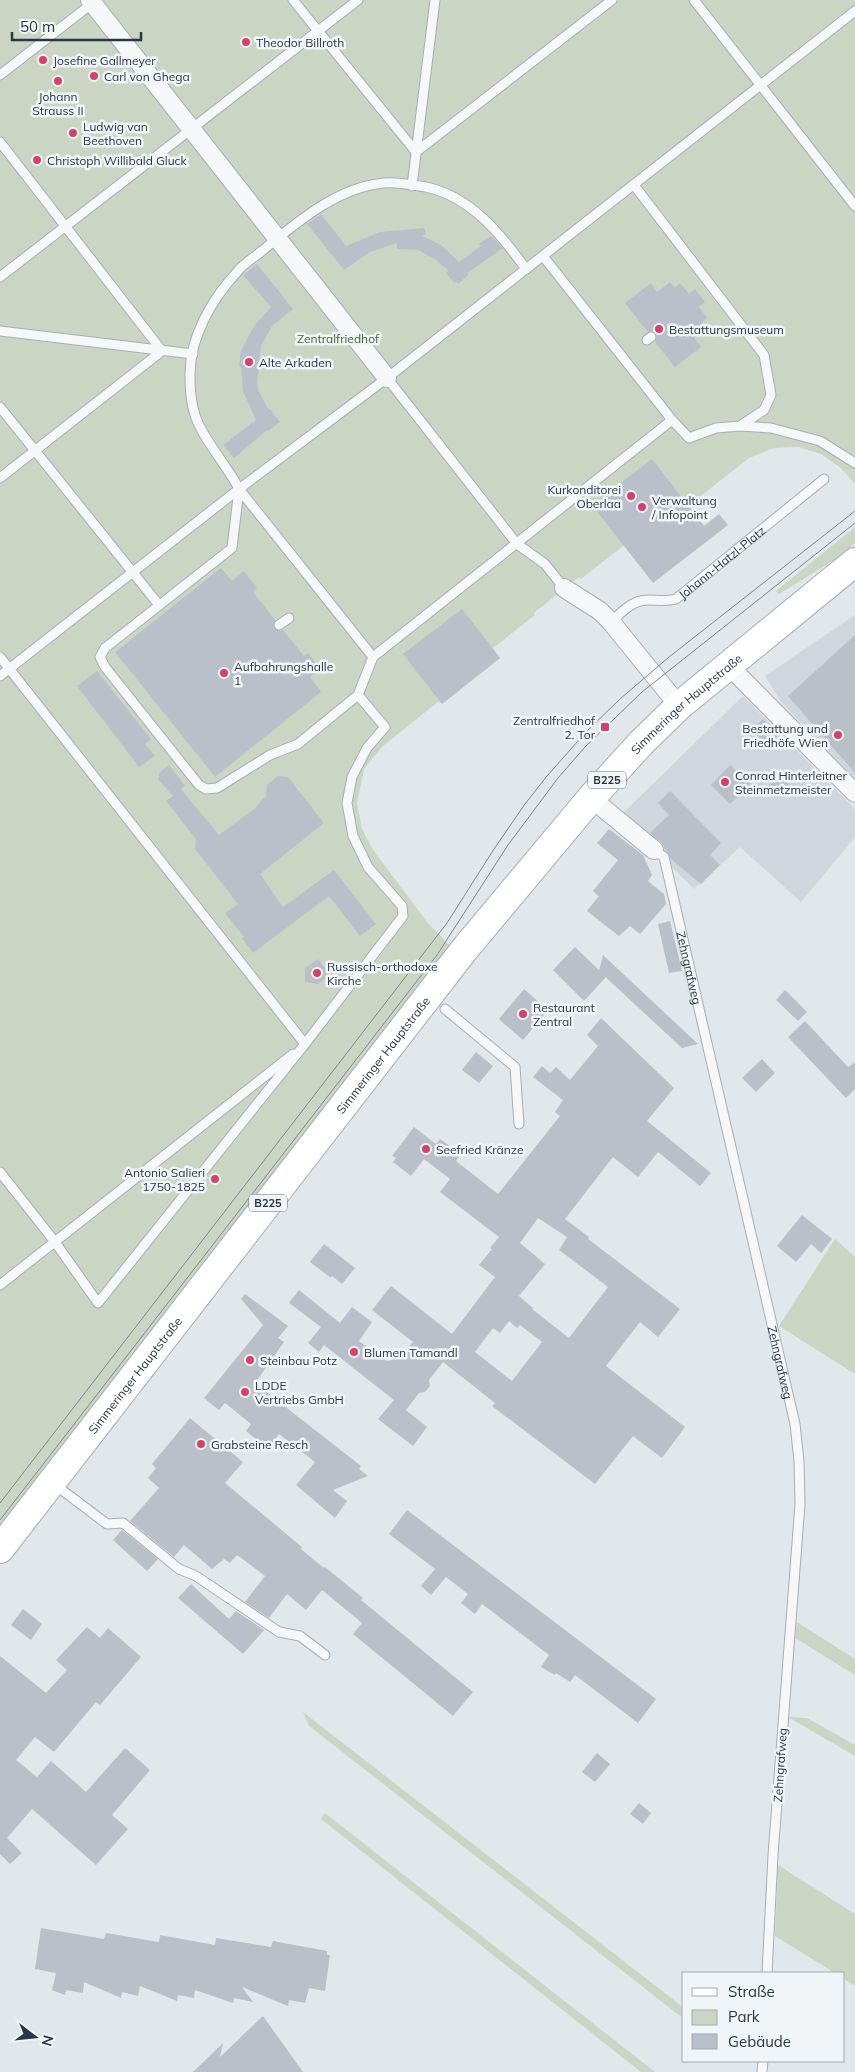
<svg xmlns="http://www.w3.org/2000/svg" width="855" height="2072" font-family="Mulish,sans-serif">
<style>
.built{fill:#d0d6dd}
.green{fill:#cad6c3}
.building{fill:#b9c0c9;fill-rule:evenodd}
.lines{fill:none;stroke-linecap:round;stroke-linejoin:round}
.lane-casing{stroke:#a7aeb6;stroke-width:11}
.street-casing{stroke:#a7aeb6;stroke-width:20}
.primary-casing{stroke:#a1acb8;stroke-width:30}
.lane{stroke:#f5f7f9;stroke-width:9}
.street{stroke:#f5f7f9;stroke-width:18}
.primary{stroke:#fff;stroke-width:28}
.tram{stroke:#7a8896;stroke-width:1}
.poi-dot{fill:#d64168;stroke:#f2f5f8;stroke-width:2}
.labels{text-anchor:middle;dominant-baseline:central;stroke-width:5;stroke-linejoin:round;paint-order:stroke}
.shield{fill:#f2f5f8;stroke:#656f7a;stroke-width:1}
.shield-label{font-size:11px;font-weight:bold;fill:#293644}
.poi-label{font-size:12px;fill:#293644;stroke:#f2f5f8;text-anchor:start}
.park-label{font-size:12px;fill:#426135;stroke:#f2f5f8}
.street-label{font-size:12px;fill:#293644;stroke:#f2f5f8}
</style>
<rect width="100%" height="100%" fill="#e2e7eb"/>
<g class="built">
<polygon points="855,615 855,779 781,702 765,676"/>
<polygon points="743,696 855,809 855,837 801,902 740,847 694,889 620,816"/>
</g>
<g class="green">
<polygon points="0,0 855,0 855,484 841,468 821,454 798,447 774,448 749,458 688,506 623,546 581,579 579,577 535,612 534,613 535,615 493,648 500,658 442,704 439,701 383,746 364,769 357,803 362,829 373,850 427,922 453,949 0,1533"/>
<polygon points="855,527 855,543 836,559 779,594 776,591"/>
<polygon points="835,1239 855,1257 855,1374 779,1326"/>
<polygon points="797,1622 855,1659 855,1675 795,1638"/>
<polygon points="303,1712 684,2008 684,2019 309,1726"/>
<polygon points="788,1717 807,1718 855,1745 855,1756"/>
<polygon points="325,1813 655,2072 641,2072 321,1819"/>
<polygon points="778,1865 855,1914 855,1986 844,1979 844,1973 835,1973 775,1936"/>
</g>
<g class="building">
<polygon points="321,214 346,246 380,232 424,228 426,234 422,236 441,245 459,262 481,246 479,244 491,236 503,248 467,273 468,275 458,284 456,282 454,283 446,273 449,271 435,259 418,250 397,249 397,243 370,252 344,270 307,224"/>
<polygon points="257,264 293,309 272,326 261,346 257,383 259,392 269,410 270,409 280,422 268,431 267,430 234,458 223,445 256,420 243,391 241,367 239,367 241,351 254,326 271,307 243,275"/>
<polygon points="670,282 675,288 680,283 689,294 695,289 705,302 699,307 707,318 702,322 706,327 694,337 701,347 675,367 655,342 657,337 656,333 651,331 648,332 625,303 651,283 657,292"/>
<polygon points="652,459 704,526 719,514 728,525 653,583 592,505"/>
<polygon points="221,568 232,581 244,571 257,588 253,592 275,620 273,625 274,629 279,631 283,630 304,656 308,653 320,669 310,677 321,692 215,777 115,652"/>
<polygon points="462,609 500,658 442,704 403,654"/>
<polygon points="855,635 855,773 788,696"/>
<polygon points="97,671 151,739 145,744 155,756 139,767 77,686"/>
<polygon points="763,719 778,736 767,746 752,730"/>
<polygon points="169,765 185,786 181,789 219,835 253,810 266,796 267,785 278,776 288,777 324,823 260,874 283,907 334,870 376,924 360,936 329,896 253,953 242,938 244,937 225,913 238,904 195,849 196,839 166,801 173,796 158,779 160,772"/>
<polygon points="730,765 750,784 730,804 711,785"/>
<polygon points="780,775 790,785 777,797 767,787"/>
<polygon points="670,791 721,843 710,855 720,865 701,884 671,859 661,842 650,833 669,815 658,803"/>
<polygon points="609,829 643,855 652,875 648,881 664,894 666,904 640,934 630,926 619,936 587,911 599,896 593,891 618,860 597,843"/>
<polygon points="670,921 682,971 669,973 658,924"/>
<polygon points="575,947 606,977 584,1001 553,970"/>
<polygon points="603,955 698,1044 682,1048 599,971"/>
<polygon points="318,959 330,975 318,984 305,982 305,968"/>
<polygon points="524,989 548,1010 523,1040 499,1019"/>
<polygon points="785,990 807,1012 798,1021 776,1000"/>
<path d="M601,1018L674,1088L647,1121L711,1173L700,1186L658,1152L638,1177L613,1157L565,1219L589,1237L588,1239L680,1309L658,1337L640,1322L606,1366L685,1427L662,1458L633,1436L595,1484L492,1406L495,1403L443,1362L429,1380L430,1386L425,1392L419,1393L406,1410L427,1427L413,1446L378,1419L394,1400L324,1345L319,1352L308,1343L321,1327L289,1303L299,1290L340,1323L352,1307L372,1322L359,1341L387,1361L400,1358L413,1342L372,1310L391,1286L452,1334L495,1277L479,1265L492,1249L490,1248L499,1237L440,1192L450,1179L424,1159L411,1176L393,1162L396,1158L392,1156L414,1127L436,1144L440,1139L461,1154L456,1161L498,1194L560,1116L555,1112L563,1100L533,1077L542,1066L550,1073L556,1067L570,1080L598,1046L587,1035ZM538,1218L567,1237L559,1250L608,1287L569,1338L532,1309L533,1308L519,1296L545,1264L520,1243ZM509,1321L517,1328L520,1325L542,1342L512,1381L475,1352L493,1328L500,1333Z"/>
<polygon points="805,1021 848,1067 855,1062 855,1089 846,1098 788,1037"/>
<polygon points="476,1052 493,1066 479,1083 462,1070"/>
<polygon points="762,1059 775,1073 756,1092 742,1078"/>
<polygon points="802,1215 832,1239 821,1253 811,1244 796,1262 777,1246"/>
<polygon points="324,1244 355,1268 342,1284 332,1276 331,1278 310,1262"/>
<polygon points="245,1294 288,1326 278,1338 284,1342 255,1383 361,1466 359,1469 368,1476 333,1490 347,1501 335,1518 296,1485 315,1462 279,1434 268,1449 246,1431 251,1424 225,1403 219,1410 204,1398 263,1325 241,1299"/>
<polygon points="190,1418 243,1462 225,1483 302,1547 301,1549 324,1568 325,1567 363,1598 361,1600 473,1692 453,1716 353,1634 362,1623 322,1590 306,1610 287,1594 269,1618 245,1602 265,1576 244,1560 237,1555 230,1563 224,1559 212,1569 184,1545 174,1557 130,1521 159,1488 148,1478 156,1468 152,1464"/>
<polygon points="407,1510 656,1699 638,1723 575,1675 570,1682 556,1673 555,1675 541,1667 549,1655 482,1604 475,1614 461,1603 468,1594 446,1577 431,1595 421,1586 435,1569 389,1534"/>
<polygon points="122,1530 158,1559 147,1571 113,1540"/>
<polygon points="191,1584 229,1619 236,1611 264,1630 243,1654 178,1598"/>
<polygon points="23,1609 42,1624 31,1640 11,1625"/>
<polygon points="87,1627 100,1638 108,1628 141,1657 100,1705 96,1702 54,1752 35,1737 16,1760 37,1777 51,1761 86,1792 125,1748 150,1770 112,1815 128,1829 96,1865 32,1809 7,1838 22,1853 10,1864 0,1854 0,1656 46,1693 67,1670 56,1660"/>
<polygon points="597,1753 610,1764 595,1782 582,1772"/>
<polygon points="639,1803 651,1813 643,1824 630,1814"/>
<polygon points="41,1928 104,1939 106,1933 159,1942 160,1935 215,1945 216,1938 271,1947 273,1941 327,1951 327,1955 330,1955 325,1991 309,1988 305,2003 289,2000 288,2006 242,1987 253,2002 234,1998 233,2003 195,1990 194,1998 178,1995 177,2001 140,1986 138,1996 122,1992 121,1998 84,1982 83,1993 66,1990 65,1995 52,1990 56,1973 35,1969"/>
<polygon points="263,2016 303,2072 193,2072 223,2043 220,2057"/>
</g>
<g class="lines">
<defs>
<g id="lane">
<polyline points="293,0 416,152 612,0"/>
<polyline points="694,0 855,206"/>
<polyline points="0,75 94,2"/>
<polyline points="0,142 162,351 0,478"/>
<polyline points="412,186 435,0"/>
<polyline points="543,256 672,420 689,438 716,428 740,426 764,410 771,395 764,355 634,185"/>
<polyline points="0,277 358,0"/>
<polyline points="0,331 193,354"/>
<polyline points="647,340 651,337"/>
<polyline points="387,378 517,544 545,564 564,588"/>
<polyline points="0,407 159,605"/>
<polyline points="740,426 771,428 820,441 855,463"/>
<path d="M239,489C228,467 210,448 199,425C192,411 190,392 190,377C189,338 212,299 237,272C244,263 255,257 263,250C297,222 338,187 384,183C397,182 414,185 426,187C471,197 500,233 526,269"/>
<path id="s1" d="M611,622C622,612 632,600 648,600C658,600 665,602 676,599L824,479"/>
<polyline points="279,625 289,618"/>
<polyline points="0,657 305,1044"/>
<polyline points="373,657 672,420"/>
<polyline points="0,676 239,489 387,378 855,11"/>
<path id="s2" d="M654,850L664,857L795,1424L799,1461L800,1504L773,1855L767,1973"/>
<polyline points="445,1009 515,1067 519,1124"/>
<polyline points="0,1172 55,1242 98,1303 305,1044 403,916 402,906 368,867 353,836 347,803 352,777 367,748 385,727 358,695 373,657 239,489 232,548 105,648 100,657 105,667 199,785 206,789 217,788 270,755 298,744 358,695"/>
<polyline points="0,1285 293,1054"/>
<polyline points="54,1484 107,1524 123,1523 179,1569 196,1576 279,1632 300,1636 325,1655"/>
<polyline points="762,2072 763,2061"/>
</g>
<g id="street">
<polyline points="90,0 387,378"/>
<polyline points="564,588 600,611 611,622 679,706"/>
<polyline points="728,665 855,793"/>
<polyline points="591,798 654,850"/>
</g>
<g id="primary">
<path id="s3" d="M0,1549L464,950L591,798L641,743L679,706L855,562"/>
</g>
</defs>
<use href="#lane" class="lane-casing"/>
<use href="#street" class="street-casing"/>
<use href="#primary" class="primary-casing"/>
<use href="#lane" class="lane"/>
<use href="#street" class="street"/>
<use href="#primary" class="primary"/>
<g class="tram">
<polyline points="0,1503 447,923 494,849 525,804 547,776 586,732 620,699 669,657 855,511"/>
<polyline points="0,1520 437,955 508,845 558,778 585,747 642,692 855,523"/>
</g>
</g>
<g class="poi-dot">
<circle cx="246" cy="42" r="5"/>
<circle cx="43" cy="60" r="5"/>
<circle cx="94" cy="76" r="5"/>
<circle cx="58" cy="81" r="5"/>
<circle cx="73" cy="133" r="5"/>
<circle cx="37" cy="160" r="5"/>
<circle cx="659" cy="329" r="5"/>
<circle cx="249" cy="362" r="5"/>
<circle cx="631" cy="496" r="5"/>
<circle cx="642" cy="507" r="5"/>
<circle cx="224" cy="673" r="5"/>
<rect x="600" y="722" width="10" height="10" rx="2.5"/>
<circle cx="838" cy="735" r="5"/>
<circle cx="725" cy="782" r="5"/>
<circle cx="317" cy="973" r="5"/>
<circle cx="523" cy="1014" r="5"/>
<circle cx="426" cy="1149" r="5"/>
<circle cx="215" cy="1179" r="5"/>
<circle cx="354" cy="1352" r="5"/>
<circle cx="250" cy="1360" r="5"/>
<circle cx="245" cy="1392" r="5"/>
<circle cx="201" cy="1444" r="5"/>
</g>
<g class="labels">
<g class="shield">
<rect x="588" y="771.5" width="38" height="17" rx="4"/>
<rect x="249" y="1194.5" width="38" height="17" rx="4"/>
</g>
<g class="shield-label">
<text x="607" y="780">B225</text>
<text x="268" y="1203">B225</text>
</g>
<g class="poi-label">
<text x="256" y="42">Theodor Billroth</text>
<text x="53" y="60">Josefine Gallmeyer</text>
<text x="104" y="76">Carl von Ghega</text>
<text x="58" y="96" text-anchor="middle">Johann<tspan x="58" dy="14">Strauss II</tspan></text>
<text x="83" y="126">Ludwig van<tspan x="83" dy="14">Beethoven</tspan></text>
<text x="47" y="160">Christoph Willibald Gluck</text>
<text x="669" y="329">Bestattungsmuseum</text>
<text x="259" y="362">Alte Arkaden</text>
<text x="621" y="489" text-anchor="end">Kurkonditorei<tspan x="621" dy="14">Oberlaa</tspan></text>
<text x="652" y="500">Verwaltung<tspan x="652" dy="14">/ Infopoint</tspan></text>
<text x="234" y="666">Aufbahrungshalle<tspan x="234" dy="14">1</tspan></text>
<text x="595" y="720" text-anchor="end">Zentralfriedhof<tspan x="595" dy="14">2. Tor</tspan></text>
<text x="828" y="728" text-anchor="end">Bestattung und<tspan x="828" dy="14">Friedhöfe Wien</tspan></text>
<text x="735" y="775">Conrad Hinterleitner<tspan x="735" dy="14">Steinmetzmeister</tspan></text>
<text x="327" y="966">Russisch-orthodoxe<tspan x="327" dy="14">Kirche</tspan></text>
<text x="533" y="1007">Restaurant<tspan x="533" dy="14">Zentral</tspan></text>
<text x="436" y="1149">Seefried Kränze</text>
<text x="205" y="1172" text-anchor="end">Antonio Salieri<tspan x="205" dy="14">1750-1825</tspan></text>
<text x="364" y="1352">Blumen Tamandl</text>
<text x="260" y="1360">Steinbau Potz</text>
<text x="255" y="1385">LDDE<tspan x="255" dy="14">Vertriebs GmbH</tspan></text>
<text x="211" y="1444">Grabsteine Resch</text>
</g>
<g class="park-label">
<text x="338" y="338">Zentralfriedhof</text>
</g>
<g class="street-label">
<text stroke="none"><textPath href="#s1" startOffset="131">Johann-Hatzl-Platz</textPath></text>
<text stroke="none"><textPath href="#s3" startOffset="1090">Simmeringer Hauptstraße</textPath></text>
<text stroke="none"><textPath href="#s2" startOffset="126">Zehngrafweg</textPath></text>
<text stroke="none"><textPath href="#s3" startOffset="625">Simmeringer Hauptstraße</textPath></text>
<text stroke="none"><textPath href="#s2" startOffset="531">Zehngrafweg</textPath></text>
<text stroke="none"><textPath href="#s3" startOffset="220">Simmeringer Hauptstraße</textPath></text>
<text transform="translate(780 1765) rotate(-86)">Zehngrafweg</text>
</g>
</g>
<rect x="682" y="1972" width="162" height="90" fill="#f2f5f8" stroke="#a2a9b0"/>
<rect x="692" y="1988" width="25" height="8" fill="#ffffff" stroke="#a2a9b0"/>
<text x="728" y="1997" font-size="15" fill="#293644">Straße</text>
<rect x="692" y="2010" width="25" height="15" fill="#cad6c3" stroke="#a2a9b0"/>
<text x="728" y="2022" font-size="15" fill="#293644">Park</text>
<rect x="692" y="2034" width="25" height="15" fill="#b9c0c9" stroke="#a2a9b0"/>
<text x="728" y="2047" font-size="15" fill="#293644">Gebäude</text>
<g transform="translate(35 2037) rotate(106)" stroke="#f2f5f8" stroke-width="4" paint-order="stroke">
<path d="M0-4L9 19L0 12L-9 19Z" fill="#293644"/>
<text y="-8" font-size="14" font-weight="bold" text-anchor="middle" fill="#293644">N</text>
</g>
<path d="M12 32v8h129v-8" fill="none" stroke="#293644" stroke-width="2.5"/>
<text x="20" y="32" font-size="15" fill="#293644" stroke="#f2f5f8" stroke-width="4" paint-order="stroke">50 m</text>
</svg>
